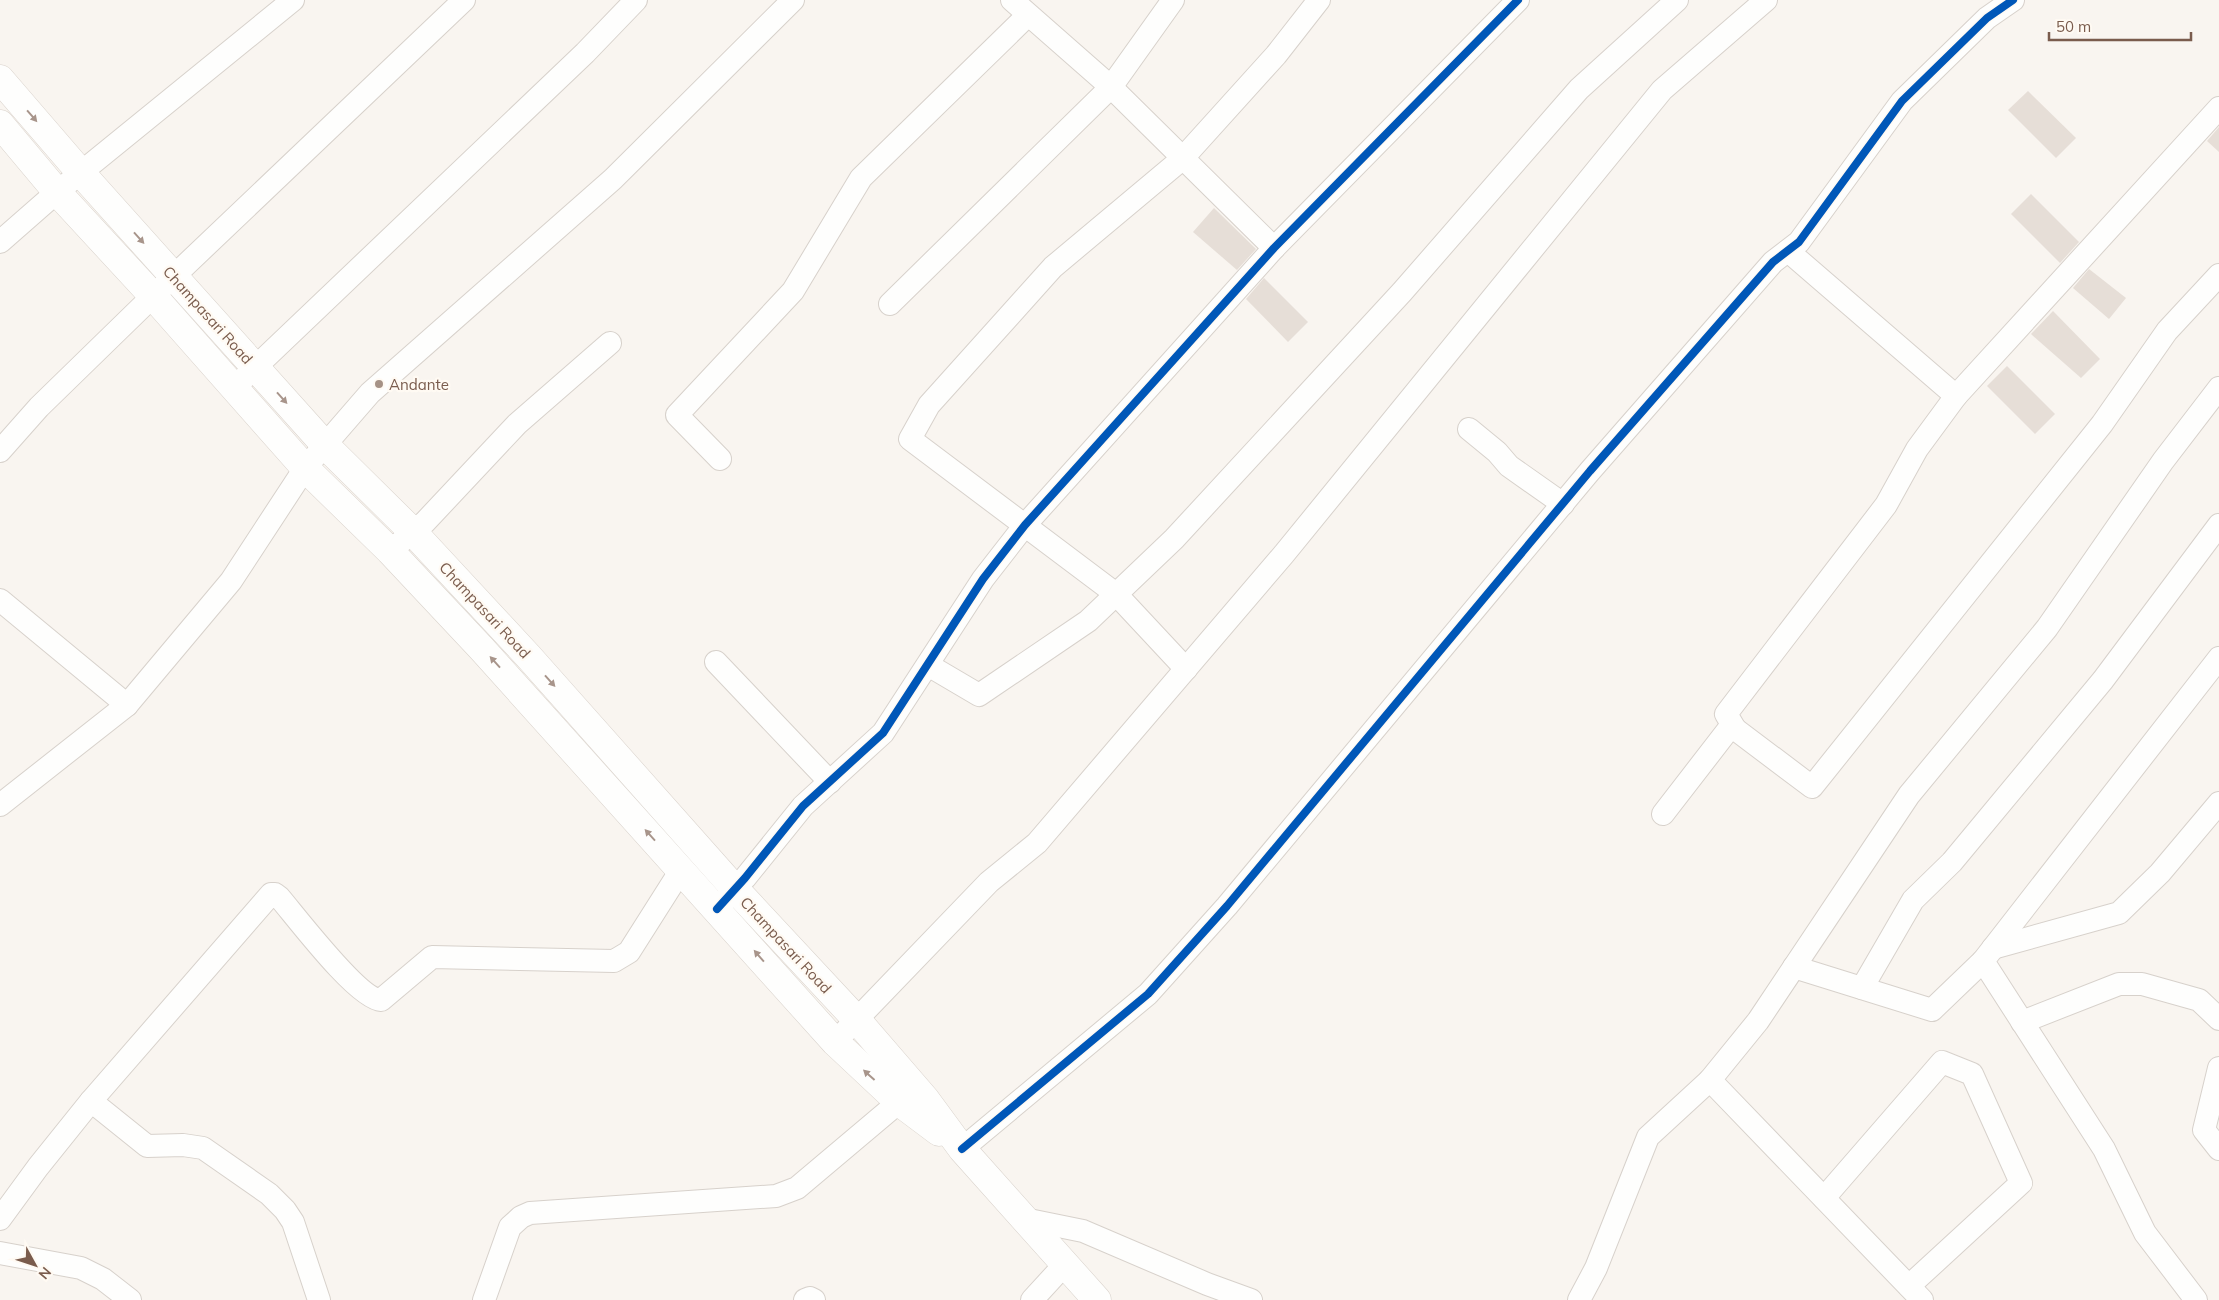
<svg xmlns="http://www.w3.org/2000/svg" width="2219" height="1300" font-family="Mulish,sans-serif">
<style>
.building{fill:#e6ded7}
.lines{fill:none;stroke-linecap:round;stroke-linejoin:round}
.minor-casing{stroke:#d7d1cb;stroke-width:24}
.secondary-casing{stroke:#d9d2cb;stroke-width:29}
.minor{stroke:#fefefd;stroke-width:22}
.secondary{stroke:#fefefd;stroke-width:28}
.cycleway-casing{stroke:#fffaf3;stroke-width:11}
.cycleway{stroke:#0057b8;stroke-width:8}
.oneway{fill:#a8958b}
.poi-dot{fill:#a69286;stroke:#fffaf3;stroke-width:2}
.labels{text-anchor:middle;dominant-baseline:central;stroke-width:4.5;stroke-linejoin:round;paint-order:stroke}
.street-label{font-size:15px;fill:#7a5c4d;stroke:#fffaf3}
.poi-label{font-size:15px;fill:#7a5c4d;stroke:#fffaf3;text-anchor:start}
</style>
<rect width="100%" height="100%" fill="#f9f5f0"/>
<g class="building">
<polygon points="2028,91 2076,138 2056,158 2008,110"/>
<polygon points="2219,127 2219,152 2207,141"/>
<polygon points="2031,194 2079,242 2060,263 2011,214"/>
<polygon points="1214,208 1256,249 1237,270 1193,232"/>
<polygon points="2089,269 2126,298 2109,319 2073,288"/>
<polygon points="1264,278 1308,322 1288,342 1246,299"/>
<polygon points="2053,311 2100,359 2081,378 2031,334"/>
<polygon points="2007,366 2055,414 2035,434 1987,386"/>
</g>
<g class="lines">
<defs>
<g id="minor">
<polyline points="1012,0 1111,87 1274,248"/>
<polyline points="0,242 57,192 293,0"/>
<polyline points="1788,251 1956,396 2219,108"/>
<polyline points="890,304 1111,87 1173,0"/>
<polyline points="243,379 585,53 636,0"/>
<polyline points="1469,429 1497,452 1509,466 1563,504"/>
<polyline points="0,451 39,407 153,296 464,0"/>
<polyline points="720,459 677,415 793,291 861,178 1028,15"/>
<polyline points="390,551 425,522 517,424 610,343"/>
<polyline points="0,600 127,705"/>
<polyline points="716,662 830,782"/>
<polyline points="928,665 979,695 1088,621 1174,539 1402,292 1579,89 1677,0"/>
<polyline points="1186,669 1116,594 910,439 929,405 1053,267 1182,159 1276,55 1319,0"/>
<polyline points="1735,729 1726,714 1886,505 1917,449 1956,396"/>
<polyline points="0,805 127,705 231,581 305,468 370,393 613,179 793,0"/>
<polyline points="1663,814 1731,726 1812,787 2102,424 2167,331 2219,275"/>
<polyline points="717,909 745,878 803,806 883,733 983,579 1025,525 1274,248 1518,0"/>
<polyline points="1993,948 2119,913 2160,873 2219,803"/>
<polyline points="1794,967 1932,1010 1983,961"/>
<polyline points="1862,988 1913,900 1952,862 2103,680 2219,525"/>
<polyline points="2022,1022 2119,984 2142,984 2199,1000 2219,1019"/>
<polyline points="835,1042 989,882 1037,843 1284,554 1662,90 1766,0"/>
<polyline points="2219,1068 2204,1130 2219,1149"/>
<polyline points="1710,1080 1922,1300"/>
<polyline points="91,1101 147,1146 183,1145 203,1148 269,1194 285,1210 293,1222 319,1300"/>
<polyline points="962,1149 1148,994 1227,906 1590,471 1773,262 1799,242 1902,101 1987,18 2013,0"/>
<polyline points="1824,1198 1942,1062 1972,1074 2021,1183 1909,1286"/>
<path d="M0,1219L38,1167L91,1101L271,894H275L279,897C297,918 358,999 381,1000L432,957L614,961L629,952L681,870"/>
<polyline points="1024,1219 1083,1231 1207,1284 1251,1300"/>
<polyline points="0,1253 81,1268 103,1279 130,1300"/>
<polyline points="484,1300 510,1227 521,1217 530,1213 776,1196 797,1188 899,1102"/>
<polyline points="805,1300 810,1298 814,1300"/>
<polyline points="1032,1300 1065,1264"/>
<polyline points="1579,1300 1596,1268 1648,1137 1710,1080 1758,1021 1909,795 2047,628 2163,461 2219,388"/>
<polyline points="2196,1300 2145,1233 2104,1149 1983,961 2219,658"/>
</g>
<g id="secondary">
<polyline points="0,79 81,173 325,445 413,532 529,657 735,889 857,1020 926,1100 962,1149 1097,1300"/>
<polyline points="0,124 57,192 153,296 305,468 390,551 482,649 835,1042 899,1102 939,1132"/>
</g>
</defs>
<use href="#minor" class="minor-casing"/>
<use href="#secondary" class="secondary-casing"/>
<use href="#minor" class="minor"/>
<use href="#secondary" class="secondary"/>
<defs>
<g id="cycleway">
<polyline points="717,909 745,878 803,806 883,733 983,579 1025,525 1274,248 1518,0"/>
<polyline points="962,1149 1148,994 1227,906 1590,471 1773,262 1799,242 1902,101 1987,18 2013,0"/>
</g>
</defs>
<use href="#cycleway" class="cycleway-casing"/>
<use href="#cycleway" class="cycleway"/>
</g>
<defs><path id="oneway-solid" d="M-6-.8H1V-3.2L6.5 0L1 3.2V.8H-6Z" transform="scale(1.25)"/></defs>
<g class="oneway">
<use href="#oneway-solid" transform="translate(32 116) rotate(49)"/>
<use href="#oneway-solid" transform="translate(139 238) rotate(48)"/>
<use href="#oneway-solid" transform="translate(282 398) rotate(48)"/>
<use href="#oneway-solid" transform="translate(495 662) rotate(-132)"/>
<use href="#oneway-solid" transform="translate(550 681) rotate(48)"/>
<use href="#oneway-solid" transform="translate(650 835) rotate(-132)"/>
<use href="#oneway-solid" transform="translate(759 956) rotate(-131)"/>
<use href="#oneway-solid" transform="translate(869 1075) rotate(-138)"/>
</g>
<circle class="poi-dot" cx="379" cy="384" r="5"/>
<g class="labels">
<g class="street-label">
<text transform="translate(208 315) rotate(48)">Champasari Road</text>
<text transform="translate(485 610) rotate(47)">Champasari Road</text>
<text transform="translate(786 945) rotate(47)">Champasari Road</text>
</g>
<g class="poi-label">
<text x="389" y="384">Andante</text>
</g>
</g>
<g transform="translate(35 1265) rotate(130)" stroke="#fffaf3" stroke-width="4" paint-order="stroke">
<path d="M0-4L9 19L0 12L-9 19Z" fill="#7a5c4d"/>
<text y="-8" font-size="14" font-weight="bold" text-anchor="middle" fill="#7a5c4d">N</text>
</g>
<path d="M2049 32v8h142v-8" fill="none" stroke="#7a5c4d" stroke-width="2.5"/>
<text x="2056" y="32" font-size="15" fill="#7a5c4d" stroke="#fffaf3" stroke-width="4" paint-order="stroke">50 m</text>
</svg>
